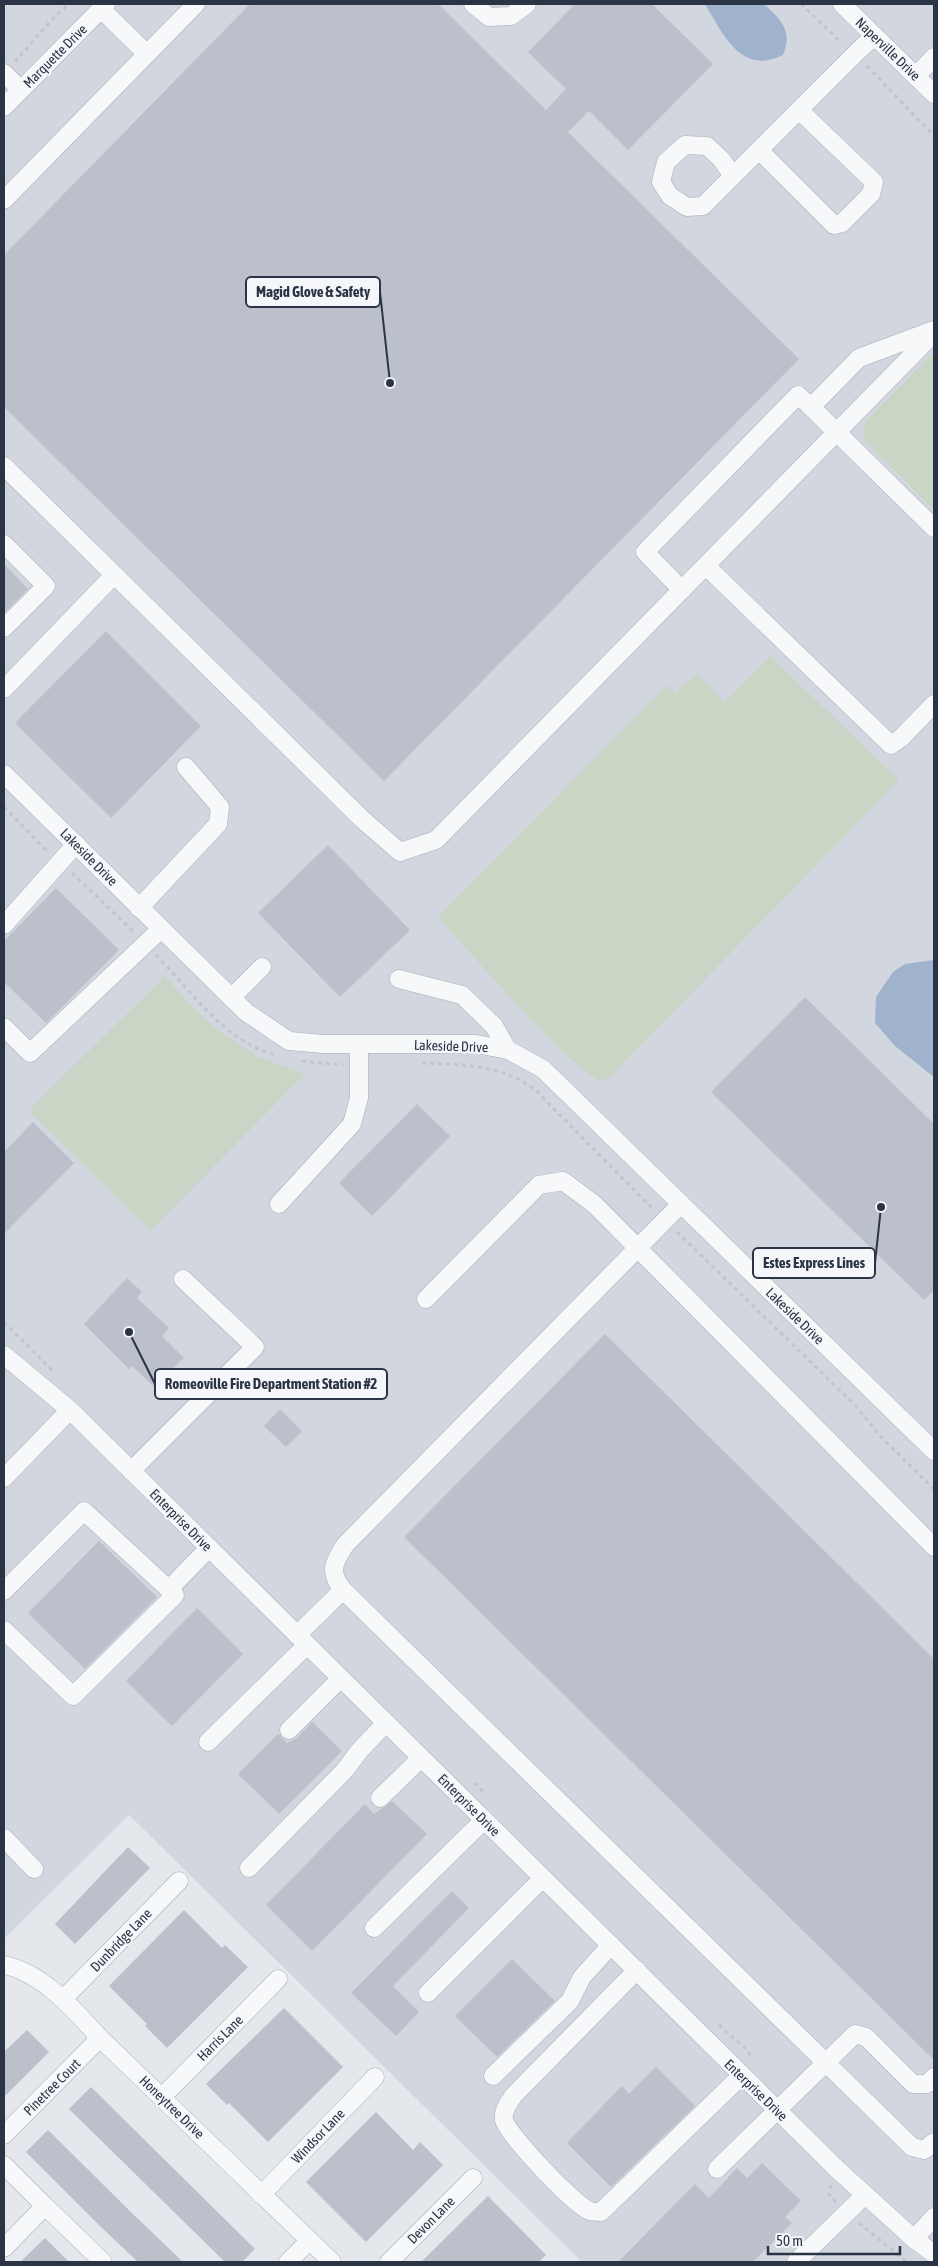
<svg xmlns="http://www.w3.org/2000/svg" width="938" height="2266" font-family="'Asap Condensed',sans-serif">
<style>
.built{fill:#d2d6de}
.green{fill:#c9d6c5}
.water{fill:#9fb4cc}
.building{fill:#bbc0ca}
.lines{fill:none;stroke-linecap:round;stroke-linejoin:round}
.minor-casing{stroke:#a9aeb7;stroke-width:19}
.path{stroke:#c2c5cb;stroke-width:3;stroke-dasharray:4 4;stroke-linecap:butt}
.minor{stroke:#f7f8fa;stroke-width:18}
.labels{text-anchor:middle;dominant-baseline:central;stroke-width:4.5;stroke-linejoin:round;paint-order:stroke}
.street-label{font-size:14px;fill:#2b3445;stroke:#f4f6f9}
.leader{fill:none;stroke:#2b3445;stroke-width:2}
.callout-dot{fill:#2b3445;stroke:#f4f6f9;stroke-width:2}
.callout{fill:#f4f6f9;stroke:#2b3445;stroke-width:2}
.callout-label{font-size:15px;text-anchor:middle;font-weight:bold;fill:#2b3445}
</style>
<rect width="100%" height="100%" fill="#e4e7ec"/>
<polygon class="built" points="4,4 934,4 934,2262 582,2262 129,1815 4,1939"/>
<g class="green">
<polygon points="934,352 934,510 865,441 863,432 866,421"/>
<path d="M770,656L899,780L611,1076C608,1078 605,1081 601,1080C577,1077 461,942 438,917L667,685L675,693L697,674L725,702Z"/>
<polygon points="165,976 193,1008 219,1031 258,1057 305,1074 155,1226 149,1229 31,1113 31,1108"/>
</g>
<g class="water">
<path d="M705,4H764C781,20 793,30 783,55C741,76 723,34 705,4Z"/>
<polygon points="934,960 934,1077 895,1046 875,1023 876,997 893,972 905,964"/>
</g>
<g class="building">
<polygon points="250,4 438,4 546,110 566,89 528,52 575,4 652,4 713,64 628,150 589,111 568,132 799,359 384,781 4,407 4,255"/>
<polygon points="4,564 28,589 4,613"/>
<polygon points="106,631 201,726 111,818 15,723"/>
<polygon points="328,845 410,930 340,997 258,913"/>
<polygon points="56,888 119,950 46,1023 4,982 4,941"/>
<polygon points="805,997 934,1124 934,1290 924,1300 711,1092"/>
<polygon points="417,1104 450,1136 372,1216 339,1183"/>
<polygon points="33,1122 74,1163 4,1234 4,1152"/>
<polygon points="127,1278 142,1292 137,1298 169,1328 162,1336 184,1358 154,1387 132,1366 129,1369 84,1324"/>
<polygon points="605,1334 934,1659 934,2060 404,1537"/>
<polygon points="280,1409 302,1431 286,1447 264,1426"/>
<polygon points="99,1541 157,1597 85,1669 28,1613"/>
<polygon points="197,1608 243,1654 172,1726 126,1681"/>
<polygon points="312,1722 342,1751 279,1814 238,1774 278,1734 287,1743 297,1738"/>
<polygon points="392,1801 427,1834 312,1951 266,1905 365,1804 374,1814"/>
<polygon points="128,1847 150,1868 75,1944 55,1924"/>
<polygon points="452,1891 469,1908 393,1986 419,2012 396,2036 351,1993"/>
<polygon points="184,1910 222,1948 225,1945 248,1967 167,2048 145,2026 147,2024 109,1986"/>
<polygon points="512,1959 555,2001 497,2057 455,2016"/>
<polygon points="284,2008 343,2067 268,2142 229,2103 227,2105 206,2084"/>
<polygon points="27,2030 49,2052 4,2097 4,2052"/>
<polygon points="656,2067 695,2106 611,2187 567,2143 622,2086 629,2094"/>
<polygon points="91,2087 255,2249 242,2262 225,2262 69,2109"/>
<polygon points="376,2112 413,2150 420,2142 443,2165 366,2242 306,2182"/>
<polygon points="48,2130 136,2217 183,2262 138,2262 101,2227 26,2152"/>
<polygon points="762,2163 801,2201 785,2217 792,2223 753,2262 618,2262 695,2184 709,2198 737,2168 747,2178"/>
<polygon points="488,2196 546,2255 539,2262 421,2262"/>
<polygon points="45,2238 69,2262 20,2262"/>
</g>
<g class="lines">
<defs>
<g id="minor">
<polyline points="473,4 489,17 511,16 527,4"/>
<polyline points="842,4 934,94"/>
<polyline points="101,9 147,54"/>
<polyline points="4,73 21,90"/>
<polyline points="916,76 934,57"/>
<polyline points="4,107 106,4"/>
<polyline points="759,150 834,225 842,223 871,194 874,182 799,110"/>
<polyline points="733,176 721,159 707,146 685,145 666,162 661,182 670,196 687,207 703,206 855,54 874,36"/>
<polyline points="4,200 196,4"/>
<polyline points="811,407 934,528"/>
<polyline points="4,466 362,819 400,852 436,840 934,333"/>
<polyline points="4,544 46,586 4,628"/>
<polyline points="706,566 891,745 901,738 934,704"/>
<polyline points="682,590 645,552 798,395 811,407 859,358 934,330"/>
<polyline points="4,689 114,575"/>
<polyline points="4,774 246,1012 289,1041 324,1044 476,1044 508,1050 543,1069 934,1451"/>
<polyline points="139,908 218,824 220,807 186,767"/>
<polyline points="4,925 76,844"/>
<polyline points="399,979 462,995 494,1026 507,1049"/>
<polyline points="231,998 262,967"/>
<polyline points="4,1027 30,1053 161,929"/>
<polyline points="279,1204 352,1124 359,1098 359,1045"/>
<polyline points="426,1299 539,1185 563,1181 594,1204 934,1547"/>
<polyline points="4,1355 70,1410 838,2170 914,2239 934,2254"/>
<polyline points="131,1471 255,1347 183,1279"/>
<polyline points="4,1478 70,1410"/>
<polyline points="169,1589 209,1548"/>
<polyline points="343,1590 912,2147 924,2150 934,2142"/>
<polyline points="4,1591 84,1511 175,1595 73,1696 4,1630"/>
<path d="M297,1635L343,1590C328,1572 334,1562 345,1545L681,1204"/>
<polyline points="289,1730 341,1678"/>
<polyline points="208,1742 307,1645"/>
<polyline points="380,1798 421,1758"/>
<polyline points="4,1838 34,1869"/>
<polyline points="249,1868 345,1770 360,1750 386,1723"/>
<polyline points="374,1928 484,1820"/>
<path d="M4,1965C43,1973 74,2010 100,2038L332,2262"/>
<path d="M637,1970L514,2095C509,2102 502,2111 504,2120C508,2135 575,2206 590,2211C593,2212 598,2212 601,2212L741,2076"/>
<polyline points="428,1993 543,1878"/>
<polyline points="63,1999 179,1881"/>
<polyline points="493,2076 570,2001 582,1977 611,1945"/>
<polyline points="162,2097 278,1979"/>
<polyline points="4,2135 100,2038"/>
<polyline points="4,2165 45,2206 4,2248"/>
<polyline points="717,2169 855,2034 866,2037 913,2084 927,2084 934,2077"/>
<polyline points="261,2195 375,2077"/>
<polyline points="45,2206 103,2262"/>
<polyline points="914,2239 934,2217"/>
<polyline points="288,2262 309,2241"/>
<polyline points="389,2262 473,2178"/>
<polyline points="796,2262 865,2195"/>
</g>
</defs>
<use href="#minor" class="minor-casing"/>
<g class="path">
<polyline points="801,4 842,43"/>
<polyline points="15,62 55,16 69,4"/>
<polyline points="867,66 934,136"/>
<polyline points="4,807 47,851"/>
<polyline points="72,873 135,933"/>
<path d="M156,955C192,992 224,1041 276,1055"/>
<polyline points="302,1061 343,1065"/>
<path d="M422,1063C458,1064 501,1065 531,1087C543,1095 551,1108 562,1117L653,1209"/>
<polyline points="677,1232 854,1404 880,1436 934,1489"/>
<polyline points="4,1322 54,1372"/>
<polyline points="474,1783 484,1792"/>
<polyline points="719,2025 744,2047 753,2059"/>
<polyline points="831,2185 829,2194 836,2202"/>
<polyline points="859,2223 907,2262"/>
</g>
<use href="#minor" class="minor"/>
</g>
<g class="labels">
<g class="street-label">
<text transform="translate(888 49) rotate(44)">Naperville Drive</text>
<text transform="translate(55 56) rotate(-45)">Marquette Drive</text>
<text transform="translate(89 857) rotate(45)">Lakeside Drive</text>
<text transform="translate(451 1046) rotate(2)">Lakeside Drive</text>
<text transform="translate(795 1316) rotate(44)">Lakeside Drive</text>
<text transform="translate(181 1520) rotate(45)">Enterprise Drive</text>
<text transform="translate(469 1805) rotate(45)">Enterprise Drive</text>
<text transform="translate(121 1940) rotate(-46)">Dunbridge Lane</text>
<text transform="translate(220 2038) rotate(-45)">Harris Lane</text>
<text transform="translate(52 2087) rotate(-45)">Pinetree Court</text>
<text transform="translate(756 2090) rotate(44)">Enterprise Drive</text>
<text transform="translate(172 2107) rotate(44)">Honeytree Drive</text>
<text transform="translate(318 2136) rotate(-46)">Windsor Lane</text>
<text transform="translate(431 2220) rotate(-45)">Devon Lane</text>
</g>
</g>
<path class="leader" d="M390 383L380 292M881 1207L875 1263M129 1332L155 1384"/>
<g class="callout-dot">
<circle cx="390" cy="383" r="5"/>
<circle cx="881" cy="1207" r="5"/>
<circle cx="129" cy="1332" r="5"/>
</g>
<g class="callout">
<rect x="246" y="277" width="134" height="30" rx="5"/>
<rect x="753" y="1248" width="122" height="30" rx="5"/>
<rect x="155" y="1369" width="232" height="30" rx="5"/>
</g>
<g class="callout-label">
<text x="313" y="297">Magid Glove &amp; Safety</text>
<text x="814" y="1268">Estes Express Lines</text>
<text x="271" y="1389">Romeoville Fire Department Station #2</text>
</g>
<rect width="938" height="2266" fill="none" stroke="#2b3445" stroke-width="10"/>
<path d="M768 2246v8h132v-8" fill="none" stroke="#2b3445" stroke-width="2.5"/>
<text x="776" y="2246" font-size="15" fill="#2b3445" stroke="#f4f6f9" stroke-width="4" paint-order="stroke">50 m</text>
</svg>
